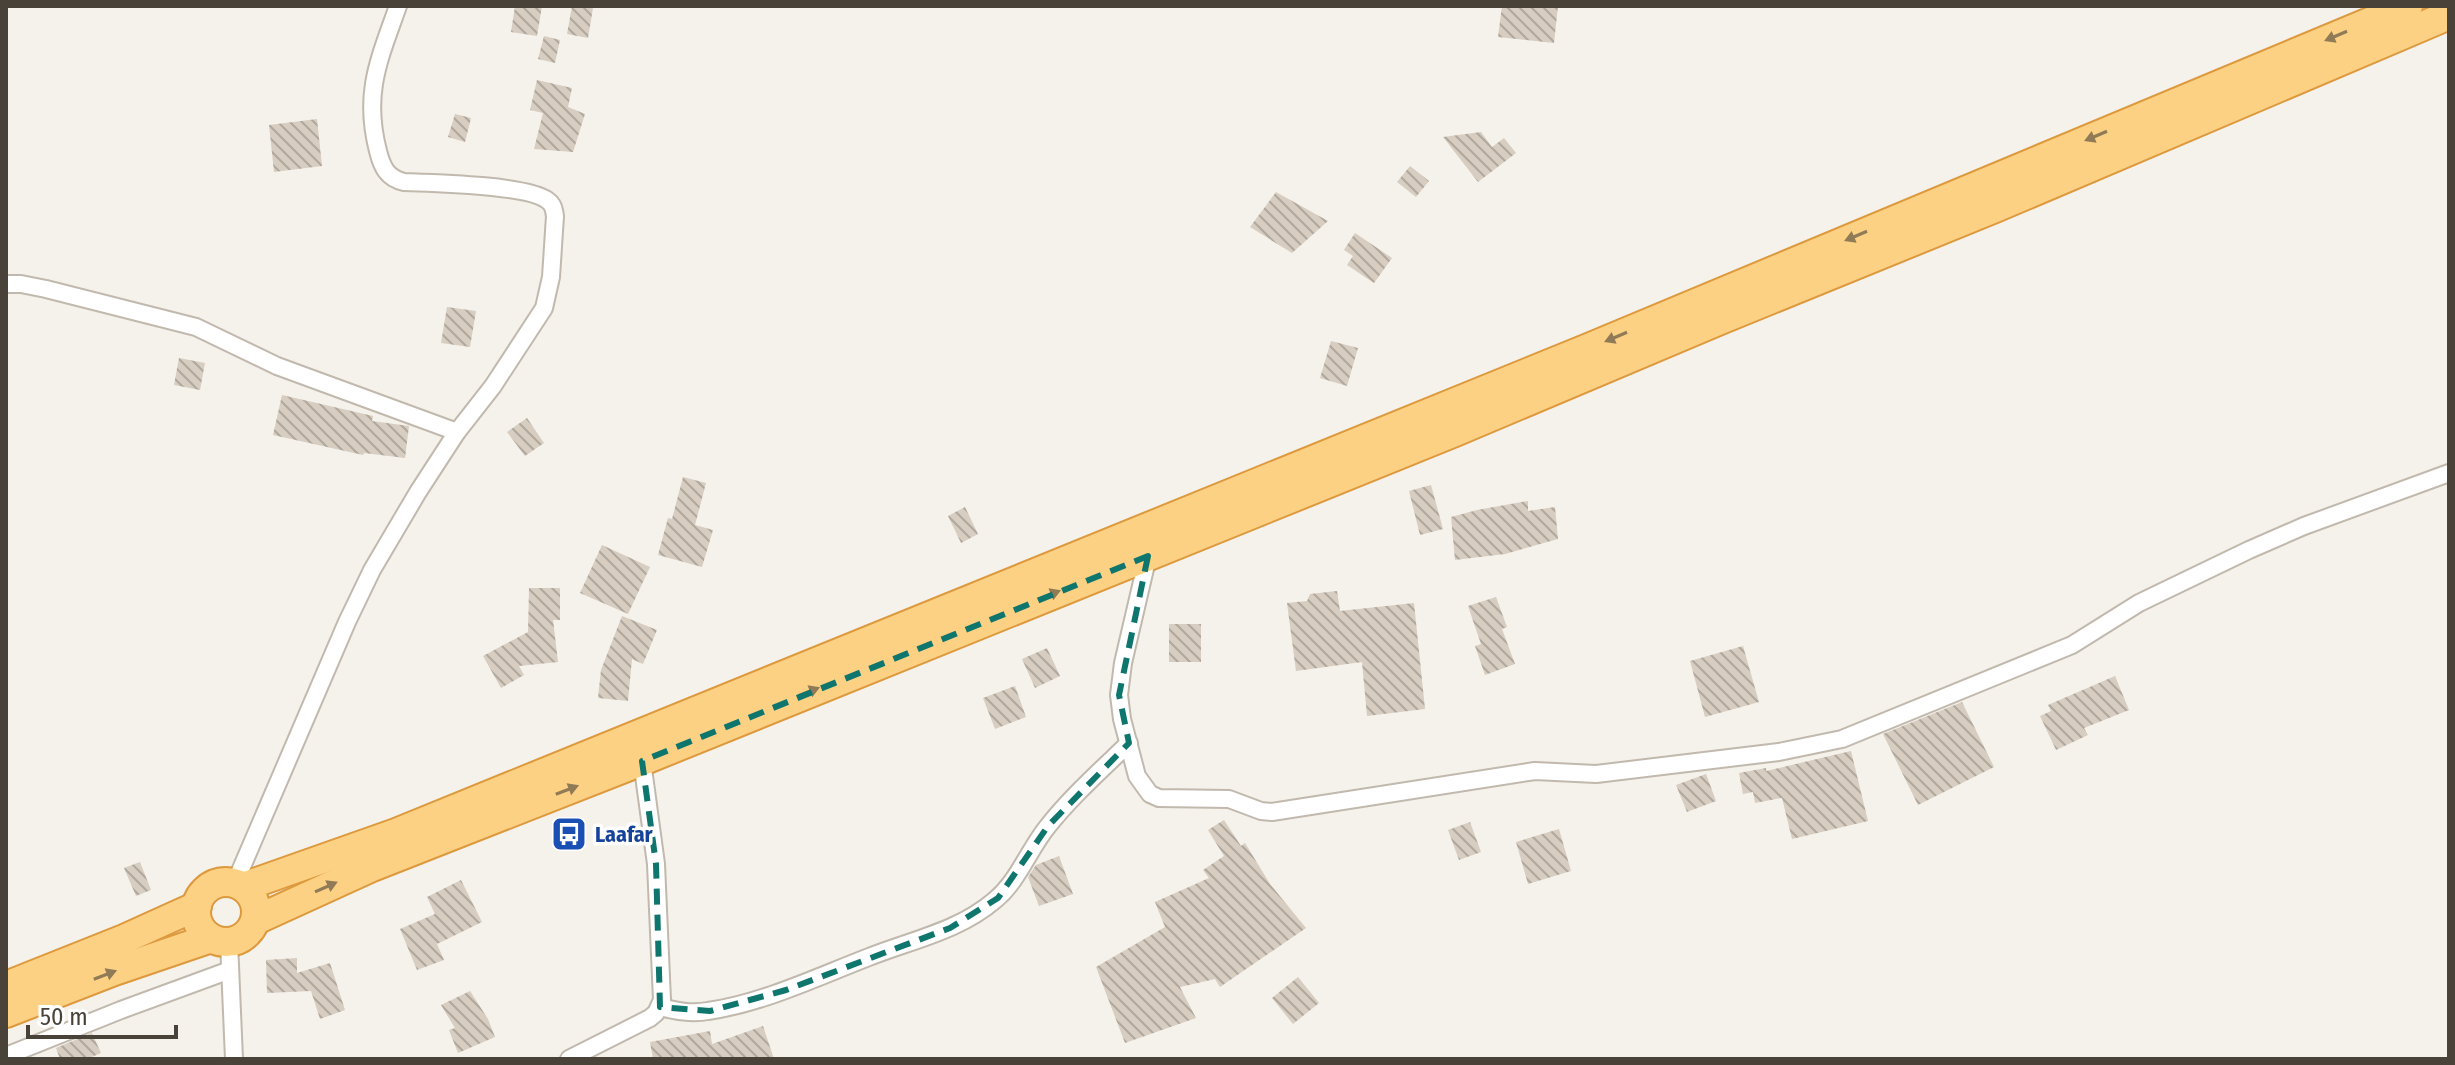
<svg xmlns="http://www.w3.org/2000/svg" width="2455" height="1065" font-family="'Fira Sans Condensed',sans-serif">
<style>
.building{fill:url(#building-back-hatch)}
.lines{fill:none;stroke-linecap:round;stroke-linejoin:round}
.minor-casing{stroke:#c1b9ad;stroke-width:20}
.trunk-casing{stroke:#dd993d;stroke-width:32}
.minor{stroke:#fff;stroke-width:16}
.trunk{stroke:#fcd184;stroke-width:28}
.oneway{fill:#917b56}
.marked{fill:none;stroke:#0f766e;stroke-width:6;stroke-dasharray:16 10;stroke-linejoin:round}
.labels{text-anchor:middle;dominant-baseline:central;stroke-width:7;stroke-linejoin:round;paint-order:stroke}
.transit-label{font-size:22px;font-weight:bold;fill:#164399;stroke:#fff;text-anchor:start}
</style>
<defs>
<pattern id="building-back-hatch" width="6" height="6" patternUnits="userSpaceOnUse" patternTransform="scale(2)"><rect width="6" height="6" fill="#d7cdc0"/><path d="M-1 5l2 2M0 0l6 6M5-1l2 2" fill="none" stroke="#b0a89d"/></pattern>
</defs>
<rect width="100%" height="100%" fill="#f5f1eb"/>
<g class="building">
<polygon points="515,6 542,6 537,36 511,32"/>
<polygon points="572,6 593,8 588,38 567,34"/>
<polygon points="1502,6 1558,6 1554,43 1498,37"/>
<polygon points="544,36 560,40 555,63 538,59"/>
<polygon points="537,80 572,88 568,107 585,114 573,152 534,149 543,113 530,110"/>
<polygon points="455,114 471,118 465,142 448,137"/>
<polygon points="317,119 322,166 274,172 269,125"/>
<polygon points="1481,132 1492,147 1504,138 1516,153 1478,182 1443,137"/>
<polygon points="1410,166 1429,181 1416,197 1397,182"/>
<polygon points="1276,192 1328,221 1292,253 1250,227"/>
<polygon points="1355,233 1392,258 1374,283 1347,265 1353,256 1344,250"/>
<polygon points="447,307 476,311 470,347 441,343"/>
<polygon points="1331,341 1358,348 1347,386 1320,378"/>
<polygon points="179,358 205,363 200,390 174,385"/>
<polygon points="282,395 373,416 372,421 409,426 405,458 364,453 363,455 273,435"/>
<polygon points="527,418 544,443 525,456 507,432"/>
<polygon points="683,477 706,483 695,525 713,530 702,567 658,555 668,518 672,519"/>
<polygon points="1431,485 1443,529 1420,535 1409,491"/>
<polygon points="1528,501 1528,511 1555,507 1558,539 1505,554 1455,560 1451,517 1477,510"/>
<polygon points="965,507 978,534 961,543 948,516"/>
<polygon points="602,545 650,567 628,614 580,593"/>
<polygon points="529,588 560,588 560,620 553,620 558,662 519,666 524,675 501,688 483,656 528,632"/>
<polygon points="1337,591 1340,611 1414,603 1425,709 1367,716 1362,662 1296,671 1287,603 1307,601 1310,594"/>
<polygon points="1496,597 1507,627 1502,629 1515,664 1485,675 1475,646 1481,644 1468,606"/>
<polygon points="622,616 657,630 643,664 632,659 628,701 598,698 601,670"/>
<rect x="1169" y="624" width="32" height="38"/>
<polygon points="1743,646 1759,702 1705,717 1690,661"/>
<polygon points="1047,648 1060,676 1035,688 1022,659"/>
<polygon points="2115,676 2129,710 2084,728 2088,735 2056,750 2040,716 2051,711 2048,705"/>
<polygon points="1015,686 1026,717 995,729 983,698"/>
<polygon points="1962,702 1994,767 1918,805 1883,734"/>
<polygon points="1851,751 1868,821 1792,839 1782,798 1755,803 1753,792 1743,794 1739,773 1766,768 1766,771"/>
<polygon points="1706,774 1716,801 1687,812 1676,785"/>
<polygon points="1224,820 1241,846 1245,843 1270,884 1306,928 1220,987 1215,979 1180,987 1196,1018 1125,1043 1096,967 1165,927 1155,902 1209,878 1203,870 1224,856 1208,830"/>
<polygon points="1470,822 1481,852 1459,860 1448,830"/>
<polygon points="1559,829 1571,871 1528,884 1516,842"/>
<polygon points="1059,856 1073,894 1039,906 1028,877 1036,865"/>
<polygon points="140,862 151,890 136,896 124,868"/>
<polygon points="461,880 482,922 437,944 444,960 417,970 400,929 435,914 427,897"/>
<polygon points="297,958 297,973 330,963 345,1010 320,1019 311,991 267,993 266,960"/>
<polygon points="1298,977 1319,1003 1293,1024 1272,998"/>
<polygon points="470,991 488,1019 495,1037 458,1053 449,1030 455,1028 441,1005"/>
<polygon points="763,1026 774,1059 653,1059 650,1042 710,1031 712,1044"/>
<polygon points="92,1033 101,1053 87,1059 60,1059 56,1048"/>
</g>
<g class="lines">
<defs>
<g id="minor">
<polyline points="6,284 21,284 46,289 196,327 277,366 457,432"/>
<polyline points="1148,556 1123,663 1119,695 1122,719 1137,776 1150,794 1159,798 1229,799 1261,811 1272,812 1535,771 1596,774 1779,752 1842,739 2072,645 2139,603 2249,550 2304,526 2449,473"/>
<path d="M235,883L347,622L372,570L418,492L457,432L493,386L544,308L551,277L555,216C554,209 553,204 547,200C527,185 432,183 404,182C387,178 382,167 378,151C363,93 379,60 398,6"/>
<polyline points="229,942 234,1059"/>
<path d="M660,1007C676,1011 691,1014 708,1011C763,1003 817,977 869,957C912,940 959,931 995,900C1019,880 1029,849 1048,826C1072,796 1101,770 1129,743"/>
<polyline points="6,1056 121,1010 230,970"/>
<polyline points="569,1059 650,1018 656,1013 662,1000 656,864 642,761"/>
</g>
<g id="trunk">
<circle cx="226" cy="912" r="30"/>
<polyline points="243,887 396,833 1586,349 2408,6"/>
<polyline points="256,920 372,867 642,761 1455,432 1720,320 1995,208 2449,15"/>
<polyline points="6,986 124,939 197,906"/>
<polyline points="6,1013 114,971 211,938"/>
</g>
</defs>
<use href="#minor" class="minor-casing"/>
<use href="#trunk" class="trunk-casing"/>
<use href="#minor" class="minor"/>
<use href="#trunk" class="trunk"/>
</g>
<defs><path id="oneway-solid" d="M-6-.8H1V-3.2L6.5 0L1 3.2V.8H-6Z" transform="scale(2)"/></defs>
<g class="oneway">
<use href="#oneway-solid" transform="translate(2336 36) rotate(157)"/>
<use href="#oneway-solid" transform="translate(2096 136) rotate(157)"/>
<use href="#oneway-solid" transform="translate(1856 236) rotate(157)"/>
<use href="#oneway-solid" transform="translate(1616 337) rotate(157)"/>
<use href="#oneway-solid" transform="translate(1049 595) rotate(-22)"/>
<use href="#oneway-solid" transform="translate(808 692) rotate(-22)"/>
<use href="#oneway-solid" transform="translate(567 790) rotate(-21)"/>
<use href="#oneway-solid" transform="translate(326 887) rotate(-24)"/>
<use href="#oneway-solid" transform="translate(105 975) rotate(-21)"/>
</g>
<path class="marked" d="M1148,556L1119,695L1129,743L1048,826L998,898L950,928L786,990L710,1011L660,1007L656,864L642,761Z"/>
<defs>
<symbol id="bus-square" viewBox="-11 -11 22 22"><rect x="-9" y="-9" width="18" height="18" rx="4" fill="#1a4fb4" stroke="#fff"/><path d="M-5-6H5V4H4V6H2V4H-2V6H-4V4H-5ZM-3.5-4V0h7V-4ZM-3.5 1.2v1.5H-2V1.2ZM2 1.2v1.5H3.5V1.2Z" fill="#fff"/></symbol>
</defs>
<g fill-rule="evenodd">
<use href="#bus-square" x="549" y="814" width="40" height="40"/>
</g>
<g class="labels">
<g class="transit-label">
<text x="595" y="834">Laafar</text>
</g>
</g>
<rect width="2455" height="1065" fill="none" stroke="#494238" stroke-width="16"/>
<path d="M28 1025v12h148v-12" fill="none" stroke="#494238" stroke-width="4"/>
<text x="40" y="1025" font-size="24" fill="#494238" stroke="#ffffff" stroke-width="6" paint-order="stroke">50 m</text>
</svg>
